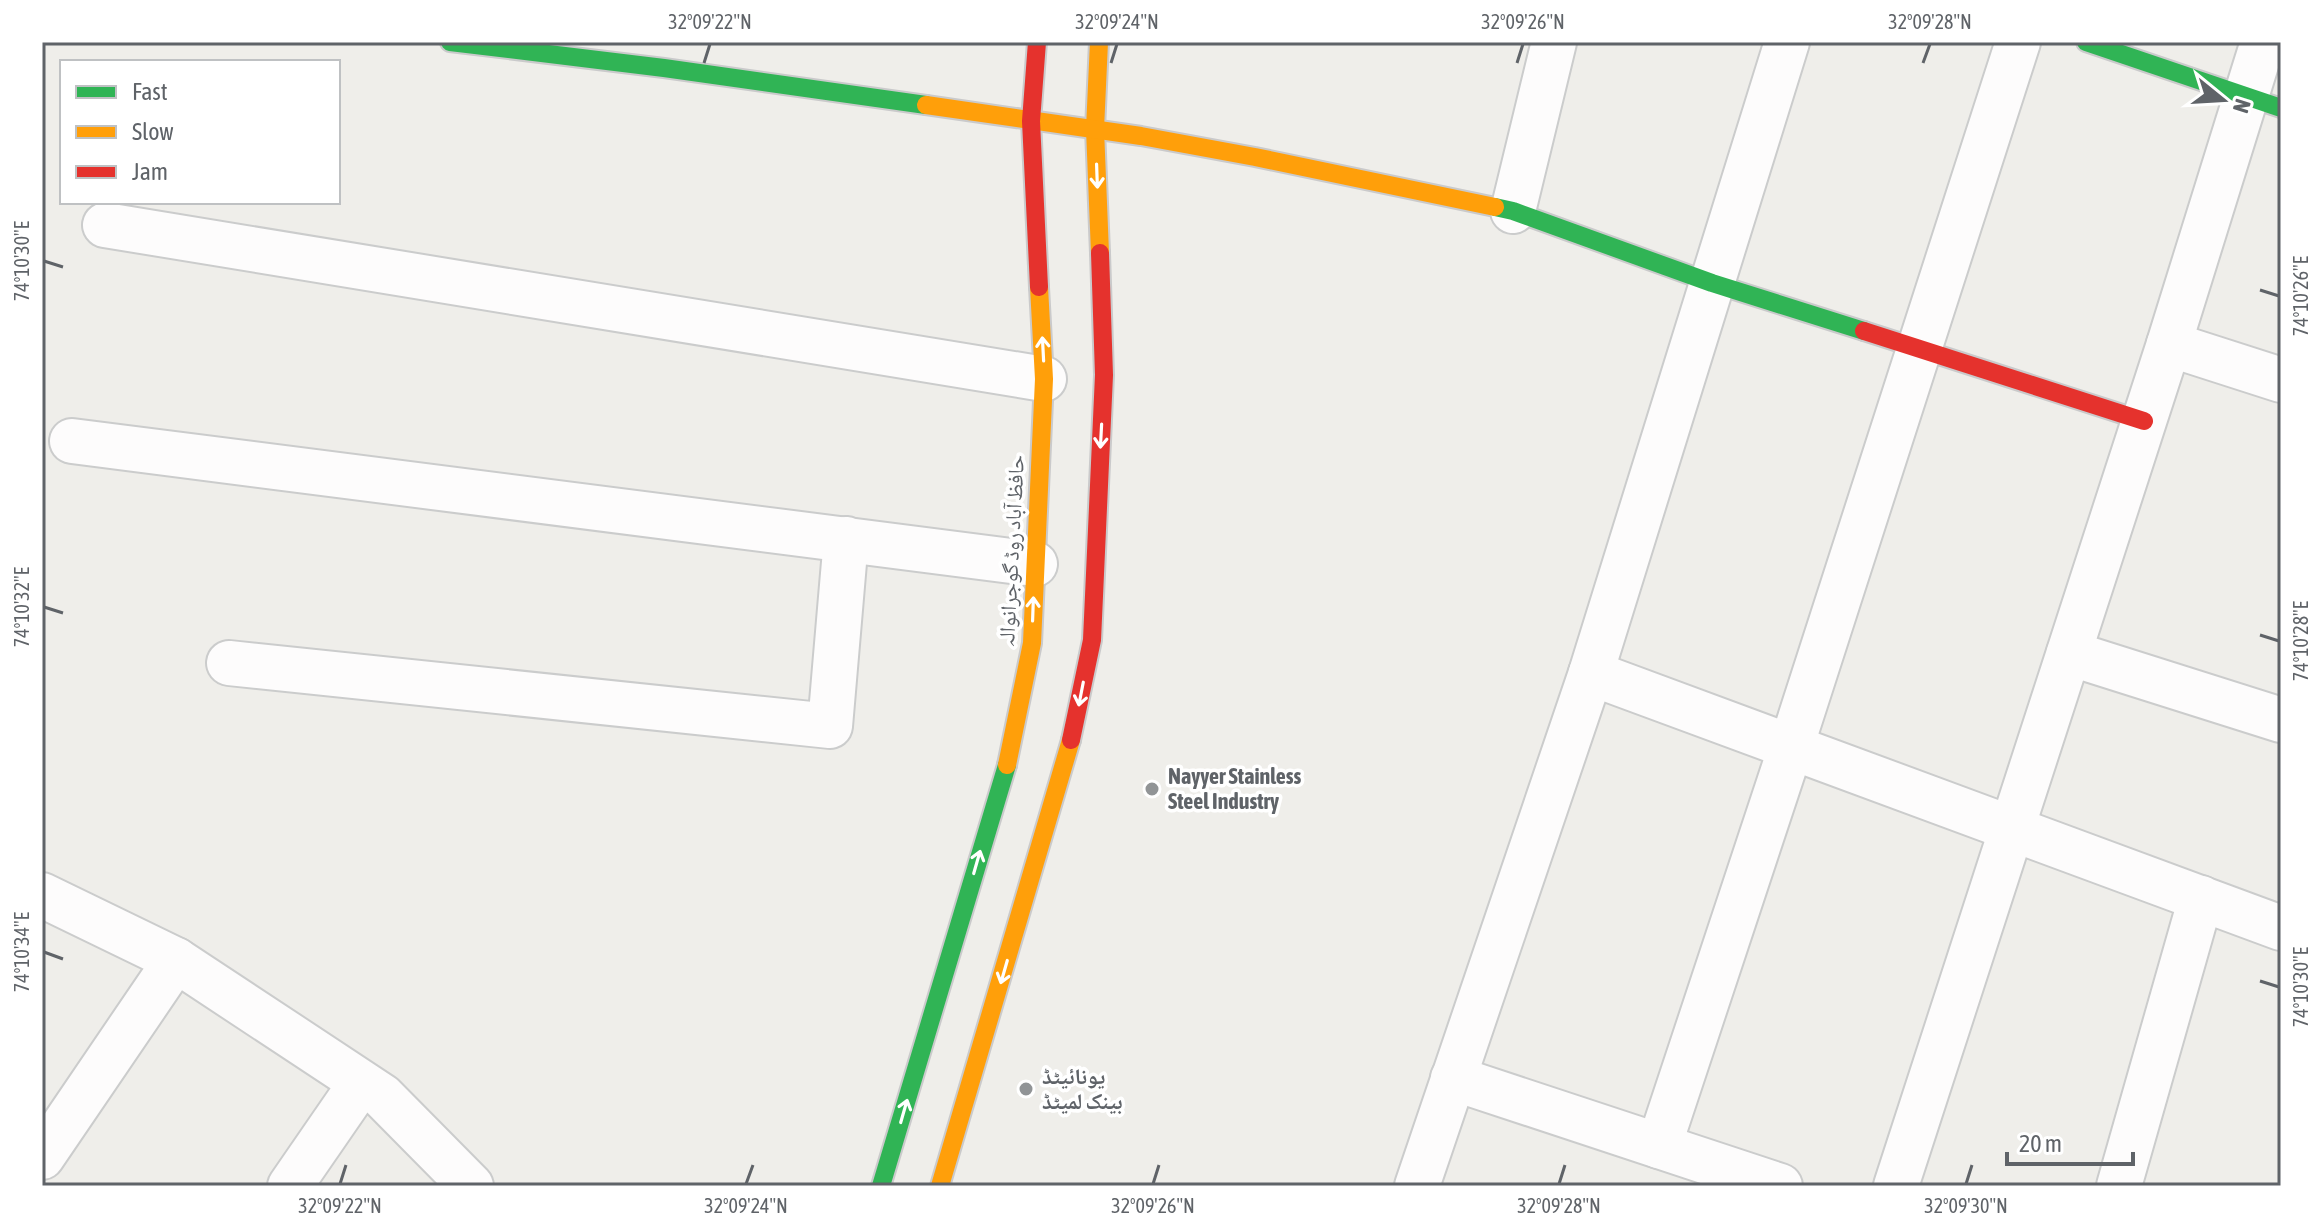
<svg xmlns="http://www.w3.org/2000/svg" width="2323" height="1228" font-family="'Asap Condensed','Noto Naskh Arabic',sans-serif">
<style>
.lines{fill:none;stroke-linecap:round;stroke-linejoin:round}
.street-casing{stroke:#cbcccc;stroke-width:48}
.fast-casing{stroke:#cacacb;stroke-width:22}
.slow-casing{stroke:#cacacb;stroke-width:22}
.jam-casing{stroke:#cacacb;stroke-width:22}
.street{stroke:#fdfcfc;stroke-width:44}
.fast{stroke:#30b455;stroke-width:18}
.slow{stroke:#ff9f0a;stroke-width:18}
.jam{stroke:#e5322d;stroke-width:18}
.oneway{stroke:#fff}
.ticks{fill:none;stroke:#5f6368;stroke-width:3}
.poi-dot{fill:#919496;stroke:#fff;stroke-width:3}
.labels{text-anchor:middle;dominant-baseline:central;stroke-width:7;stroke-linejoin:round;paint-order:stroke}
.street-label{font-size:22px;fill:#5f6368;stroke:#fff}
.poi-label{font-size:22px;font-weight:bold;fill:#5f6368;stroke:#fff;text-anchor:start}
.neatline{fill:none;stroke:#5f6368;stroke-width:3}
.ticks-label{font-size:20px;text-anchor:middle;fill:#5f6368}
</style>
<rect width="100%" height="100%" fill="#efeeea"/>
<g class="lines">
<defs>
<g id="street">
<polyline points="1513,211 1554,42"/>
<polyline points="105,225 1044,379"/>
<polyline points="2169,344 2281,380"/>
<polyline points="72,441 1035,564"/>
<polyline points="2069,653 2281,720"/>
<polyline points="229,663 830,726 846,539"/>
<polyline points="1591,673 2281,928"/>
<polyline points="42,895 176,960 382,1096 471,1186"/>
<polyline points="1453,1078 1780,1186"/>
<polyline points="1659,1146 1791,747 2018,42"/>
<polyline points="42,1157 176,960"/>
<polyline points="290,1186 361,1083"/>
<polyline points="1417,1186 1591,673 1787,42"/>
<polyline points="1896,1186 2169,344 2263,42"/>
<polyline points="2119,1186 2201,898"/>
</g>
<g id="fast">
<polyline points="450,42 664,68 926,105"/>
<polyline points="2086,42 2281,108"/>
<polyline points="1495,207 1513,211 1712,283 1864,331"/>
<polyline points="881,1186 1007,765"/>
</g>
<g id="slow">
<polyline points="1099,42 1095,129 1100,253"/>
<polyline points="926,105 1141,136 1255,157 1495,207"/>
<polyline points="1007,765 1032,643 1044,379 1039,287"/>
<polyline points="940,1186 1071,740"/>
</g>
<g id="jam">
<polyline points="1037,42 1031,121 1039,287"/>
<polyline points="1864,331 2144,421"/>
<polyline points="1071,740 1092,640 1104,375 1100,253"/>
</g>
</defs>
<use href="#street" class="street-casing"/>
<use href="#fast" class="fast-casing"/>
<use href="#slow" class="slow-casing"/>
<use href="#jam" class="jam-casing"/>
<use href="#street" class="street"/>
<use href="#fast" class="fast"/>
<use href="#slow" class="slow"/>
<use href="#jam" class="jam"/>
</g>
<defs><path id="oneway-shaft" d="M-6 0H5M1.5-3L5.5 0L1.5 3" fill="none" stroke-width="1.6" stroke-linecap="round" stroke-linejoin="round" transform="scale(2)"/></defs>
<g class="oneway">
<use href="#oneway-shaft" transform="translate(1097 176) rotate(88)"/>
<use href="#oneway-shaft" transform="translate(1043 349) rotate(-93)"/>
<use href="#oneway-shaft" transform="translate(1101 436) rotate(93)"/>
<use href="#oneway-shaft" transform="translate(1033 609) rotate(-88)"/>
<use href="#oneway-shaft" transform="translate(1081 694) rotate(101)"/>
<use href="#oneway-shaft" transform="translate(977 862) rotate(-74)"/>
<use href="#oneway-shaft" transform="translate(1004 972) rotate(106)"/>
<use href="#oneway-shaft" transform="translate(904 1111) rotate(-74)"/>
</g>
<path class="ticks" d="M704,63L710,44M1111,63L1117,44M1517,63L1523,44M1923,63L1930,44M44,261L63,267M2260,290L2279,296M44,607L63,613M2260,635L2279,641M44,952L63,959M2260,981L2279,987M340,1184L346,1165M746,1184L753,1165M1153,1184L1159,1165M1559,1184L1565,1165M1966,1184L1972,1165"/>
<g class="poi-dot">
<circle cx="1152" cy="789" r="8"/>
<circle cx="1026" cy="1089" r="8"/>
</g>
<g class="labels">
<g class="street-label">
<text transform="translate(1011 551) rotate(-87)">حافظ آباد روڈ گوجرانوالہ</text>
</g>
<g class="poi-label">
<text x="1168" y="776">Nayyer Stainless<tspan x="1168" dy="25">Steel Industry</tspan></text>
<text x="1042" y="1076">یونائیٹڈ<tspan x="1042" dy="25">بینک لمیٹڈ</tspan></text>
</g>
</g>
<rect width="2323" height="1228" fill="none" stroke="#ffffff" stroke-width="88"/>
<rect x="60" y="60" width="280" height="144" fill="#ffffff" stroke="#bfc1c3" stroke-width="2"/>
<rect x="76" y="86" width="40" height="12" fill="#30b455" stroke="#bfc1c3" stroke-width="2"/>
<text x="132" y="100" font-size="24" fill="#5f6368">Fast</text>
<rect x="76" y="126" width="40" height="12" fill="#ff9f0a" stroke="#bfc1c3" stroke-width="2"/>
<text x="132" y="140" font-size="24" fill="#5f6368">Slow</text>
<rect x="76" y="166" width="40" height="12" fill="#e5322d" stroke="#bfc1c3" stroke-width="2"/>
<text x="132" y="180" font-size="24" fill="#5f6368">Jam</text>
<g transform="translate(2223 100) rotate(108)" stroke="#ffffff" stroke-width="6" paint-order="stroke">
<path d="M0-6L14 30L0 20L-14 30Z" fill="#5f6368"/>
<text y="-12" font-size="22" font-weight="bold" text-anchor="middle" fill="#5f6368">N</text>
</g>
<path d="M2007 1152v12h126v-12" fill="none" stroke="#5f6368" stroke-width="4"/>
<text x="2019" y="1152" font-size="24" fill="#5f6368" stroke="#ffffff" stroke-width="6" paint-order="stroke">20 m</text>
<rect x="44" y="44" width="2235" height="1140" class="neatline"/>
<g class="ticks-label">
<text x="710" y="29">32°09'22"N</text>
<text x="1117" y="29">32°09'24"N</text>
<text x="1523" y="29">32°09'26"N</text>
<text x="1930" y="29">32°09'28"N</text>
<text transform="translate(22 261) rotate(-90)" y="7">74°10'30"E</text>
<text transform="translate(2301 296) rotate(-90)" y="7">74°10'26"E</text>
<text transform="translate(22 607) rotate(-90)" y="7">74°10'32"E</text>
<text transform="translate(2301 641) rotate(-90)" y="7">74°10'28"E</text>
<text transform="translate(22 952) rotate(-90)" y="7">74°10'34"E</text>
<text transform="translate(2301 987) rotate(-90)" y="7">74°10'30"E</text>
<text x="340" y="1213">32°09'22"N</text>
<text x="746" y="1213">32°09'24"N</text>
<text x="1153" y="1213">32°09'26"N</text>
<text x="1559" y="1213">32°09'28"N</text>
<text x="1966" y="1213">32°09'30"N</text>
</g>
</svg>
